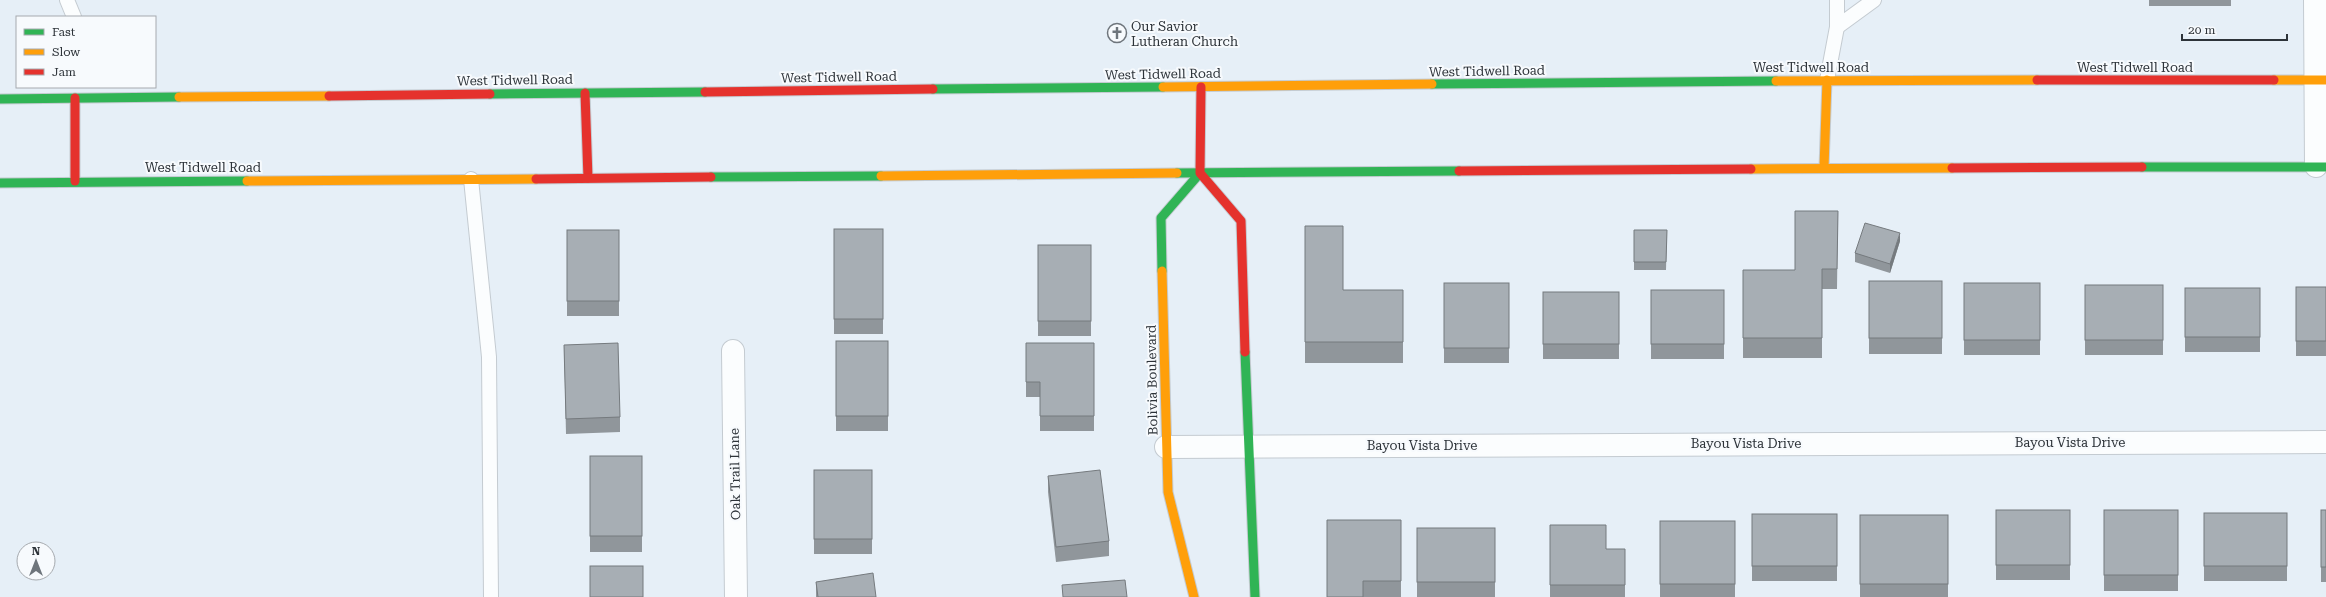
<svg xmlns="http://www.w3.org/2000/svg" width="2326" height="597" font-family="'Roboto Serif',serif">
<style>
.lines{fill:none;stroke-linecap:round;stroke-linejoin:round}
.lane-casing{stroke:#c4cbd1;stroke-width:16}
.street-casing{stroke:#c4cbd1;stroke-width:24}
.fast-casing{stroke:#c4cbd1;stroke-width:11}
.slow-casing{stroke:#c4cbd1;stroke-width:11}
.jam-casing{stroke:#c4cbd1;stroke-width:11}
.lane{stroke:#fbfdfe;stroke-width:14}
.street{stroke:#fbfdfe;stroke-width:22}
.fast{stroke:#30b455;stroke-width:9}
.slow{stroke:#ff9f0a;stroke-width:9}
.jam{stroke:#e5322d;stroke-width:9}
.wall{fill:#90969b}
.shaded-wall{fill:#757a7e}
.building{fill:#a7aeb4;stroke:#757a7e}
.labels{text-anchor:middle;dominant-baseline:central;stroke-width:4;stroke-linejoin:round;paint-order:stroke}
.poi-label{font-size:13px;fill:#2d3339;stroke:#f7fafd;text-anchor:start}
.street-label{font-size:13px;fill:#2d3339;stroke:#f7fafd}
</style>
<rect width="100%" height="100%" fill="#e6eff7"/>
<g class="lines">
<defs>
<g id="lane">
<polyline points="67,0 74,17"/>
<polyline points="1837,27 1874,0"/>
<polyline points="1827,80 1837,27 1837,0"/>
<polyline points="471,179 489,357 491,597"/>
</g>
<g id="street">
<polyline points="2315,0 2316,166"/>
<polyline points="733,351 736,597"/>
<polyline points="1166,447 2326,442"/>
</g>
<g id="fast">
<polyline points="1432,84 1776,81"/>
<polyline points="933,89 1163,87"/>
<polyline points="490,94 705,92"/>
<polyline points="0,99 179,97"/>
<polyline points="2142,167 2326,167"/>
<polyline points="1177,173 1459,171"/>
<polyline points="711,177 881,176"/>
<polyline points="0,183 247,181"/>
<polyline points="1162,271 1161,218 1200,173"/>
<polyline points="1245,352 1255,597"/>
</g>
<g id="slow">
<polyline points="2274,80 2326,80"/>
<polyline points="1776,81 2037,80"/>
<polyline points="1163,87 1432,84"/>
<polyline points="179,97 329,96"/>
<polyline points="1824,168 1827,80"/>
<polyline points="1751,169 1952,168"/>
<polyline points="881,176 1177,173"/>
<polyline points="247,181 536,179"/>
<polyline points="1162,271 1168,492 1194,597"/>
</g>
<g id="jam">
<polyline points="2037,80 2274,80"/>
<polyline points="1201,87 1200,173 1241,221 1245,352"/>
<polyline points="705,92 933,89"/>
<polyline points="585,93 588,178"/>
<polyline points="329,96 490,94"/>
<polyline points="75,98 75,181"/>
<polyline points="1952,168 2142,167"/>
<polyline points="1459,171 1751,169"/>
<polyline points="536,179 711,177"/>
</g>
</defs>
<use href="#lane" class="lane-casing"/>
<use href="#street" class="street-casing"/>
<use href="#fast" class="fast-casing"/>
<use href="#slow" class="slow-casing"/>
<use href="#jam" class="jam-casing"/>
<use href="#lane" class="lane"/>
<use href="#street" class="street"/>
<use href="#fast" class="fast"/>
<use href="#slow" class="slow"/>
<use href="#jam" class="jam"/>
</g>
<g class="wall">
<rect x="2149" y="0" width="82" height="6"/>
<polygon points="1838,211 1837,289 1822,289 1822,358 1743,358 1743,270 1795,270"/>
<polygon points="1305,226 1343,290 1403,290 1403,363 1305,363"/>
<rect x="834" y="229" width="49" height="105"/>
<rect x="567" y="230" width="52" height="86"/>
<polygon points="1634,230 1667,230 1666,270 1634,270"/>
<polygon points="1900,241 1890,273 1855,262 1855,253"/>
<rect x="1038" y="245" width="53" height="91"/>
<rect x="1869" y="281" width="73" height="73"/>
<rect x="1444" y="283" width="65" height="80"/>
<rect x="1964" y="283" width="76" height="72"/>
<rect x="2085" y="285" width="78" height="70"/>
<rect x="2296" y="287" width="30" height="69"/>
<rect x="2185" y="288" width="75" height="64"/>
<rect x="1651" y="290" width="73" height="69"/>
<rect x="1543" y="292" width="76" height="67"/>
<rect x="836" y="341" width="52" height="90"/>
<polygon points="1026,343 1094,343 1094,431 1040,431 1040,397 1026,397"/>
<polygon points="564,345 620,417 620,432 566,434"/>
<rect x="590" y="456" width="52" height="96"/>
<rect x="814" y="470" width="58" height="84"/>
<polygon points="1048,476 1109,541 1109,556 1056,562 1048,492"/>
<rect x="1996" y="510" width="74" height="70"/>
<rect x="2104" y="510" width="74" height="81"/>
<rect x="2321" y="510" width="5" height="72"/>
<rect x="2204" y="513" width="83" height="68"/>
<rect x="1752" y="514" width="85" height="67"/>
<rect x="1860" y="515" width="88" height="82"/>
<polygon points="1401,520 1401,597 1327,597"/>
<rect x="1660" y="521" width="75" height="76"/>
<polygon points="1550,525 1606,549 1625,549 1625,597 1550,597"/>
<rect x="1417" y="528" width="78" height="69"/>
<polygon points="816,582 876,597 816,597"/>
</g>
<polygon class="shaded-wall" points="1900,233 1900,241 1890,273 1890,264"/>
<g class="building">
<polygon points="1795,211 1838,211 1837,269 1822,269 1822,338 1743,338 1743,270 1795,270"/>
<polygon points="1865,223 1900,233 1890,264 1855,253"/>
<polygon points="1305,226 1343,226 1343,290 1403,290 1403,342 1305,342"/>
<rect x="834" y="229" width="49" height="90"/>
<rect x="567" y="230" width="52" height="71"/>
<polygon points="1634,230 1667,230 1666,262 1634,262"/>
<rect x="1038" y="245" width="53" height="76"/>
<rect x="1869" y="281" width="73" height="57"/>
<rect x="1444" y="283" width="65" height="65"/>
<rect x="1964" y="283" width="76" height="57"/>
<rect x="2085" y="285" width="78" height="55"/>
<rect x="2296" y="287" width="30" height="54"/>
<rect x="2185" y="288" width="75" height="49"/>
<rect x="1651" y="290" width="73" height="54"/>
<rect x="1543" y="292" width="76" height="52"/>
<rect x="836" y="341" width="52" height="75"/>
<polygon points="618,343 620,417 566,419 564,345"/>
<polygon points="1026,343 1094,343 1094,416 1040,416 1040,382 1026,382"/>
<rect x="590" y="456" width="52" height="80"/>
<rect x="814" y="470" width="58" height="69"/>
<polygon points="1100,470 1109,541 1056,547 1048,476"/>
<rect x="1996" y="510" width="74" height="55"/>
<rect x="2104" y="510" width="74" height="65"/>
<rect x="2321" y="510" width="5" height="57"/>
<rect x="2204" y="513" width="83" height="53"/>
<rect x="1752" y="514" width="85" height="52"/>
<rect x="1860" y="515" width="88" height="69"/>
<polygon points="1327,520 1401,520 1401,581 1363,581 1363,597 1327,597"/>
<rect x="1660" y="521" width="75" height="63"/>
<polygon points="1550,525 1606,525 1606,549 1625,549 1625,585 1550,585"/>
<rect x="1417" y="528" width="78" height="54"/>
<rect x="590" y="566" width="53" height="31"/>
<polygon points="873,573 876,597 818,597 816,582"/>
<polygon points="1125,580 1127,597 1063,597 1062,585"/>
</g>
<defs>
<symbol id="church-ring" viewBox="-11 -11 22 22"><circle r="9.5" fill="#f7fafd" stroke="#6e757c" stroke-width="1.5"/><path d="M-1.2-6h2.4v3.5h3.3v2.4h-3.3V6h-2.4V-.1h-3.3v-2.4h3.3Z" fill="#6e757c"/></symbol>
</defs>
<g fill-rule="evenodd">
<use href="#church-ring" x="1106" y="22" width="22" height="22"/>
</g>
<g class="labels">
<g class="poi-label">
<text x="1131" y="26">Our Savior<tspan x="1131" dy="15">Lutheran Church</tspan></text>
</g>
<g class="street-label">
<text x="1811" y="67">West Tidwell Road</text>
<text x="2135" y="67">West Tidwell Road</text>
<text transform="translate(1487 71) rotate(-1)">West Tidwell Road</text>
<text transform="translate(1163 74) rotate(-1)">West Tidwell Road</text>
<text transform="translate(839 77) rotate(-1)">West Tidwell Road</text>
<text transform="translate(515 80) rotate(-1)">West Tidwell Road</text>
<text x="203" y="167">West Tidwell Road</text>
<text transform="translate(1152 380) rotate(-91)">Bolivia Boulevard</text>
<text x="2070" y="442">Bayou Vista Drive</text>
<text x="1746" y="443">Bayou Vista Drive</text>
<text x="1422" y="445">Bayou Vista Drive</text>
<text transform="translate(735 474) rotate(-91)">Oak Trail Lane</text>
</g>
</g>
<rect x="16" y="16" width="140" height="72" fill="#f7fafd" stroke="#a6aaaf"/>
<rect x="24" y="29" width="20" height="6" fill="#30b455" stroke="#a6aaaf"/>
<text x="52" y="36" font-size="12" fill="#2d3339">Fast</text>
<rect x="24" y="49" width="20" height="6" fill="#ff9f0a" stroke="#a6aaaf"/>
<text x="52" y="56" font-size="12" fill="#2d3339">Slow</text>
<rect x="24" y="69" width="20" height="6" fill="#e5322d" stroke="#a6aaaf"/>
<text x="52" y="76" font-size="12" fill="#2d3339">Jam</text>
<g transform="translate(36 561)"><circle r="19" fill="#f7fafd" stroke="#a6aaaf"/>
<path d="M0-3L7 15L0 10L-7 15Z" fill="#6e757c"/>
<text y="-6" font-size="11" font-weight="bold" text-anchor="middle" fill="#2d3339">N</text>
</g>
<path d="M2182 34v6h105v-6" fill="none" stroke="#2d3339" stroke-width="2"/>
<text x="2188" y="34" font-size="12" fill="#2d3339" stroke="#f7fafd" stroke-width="3" paint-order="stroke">20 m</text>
</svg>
